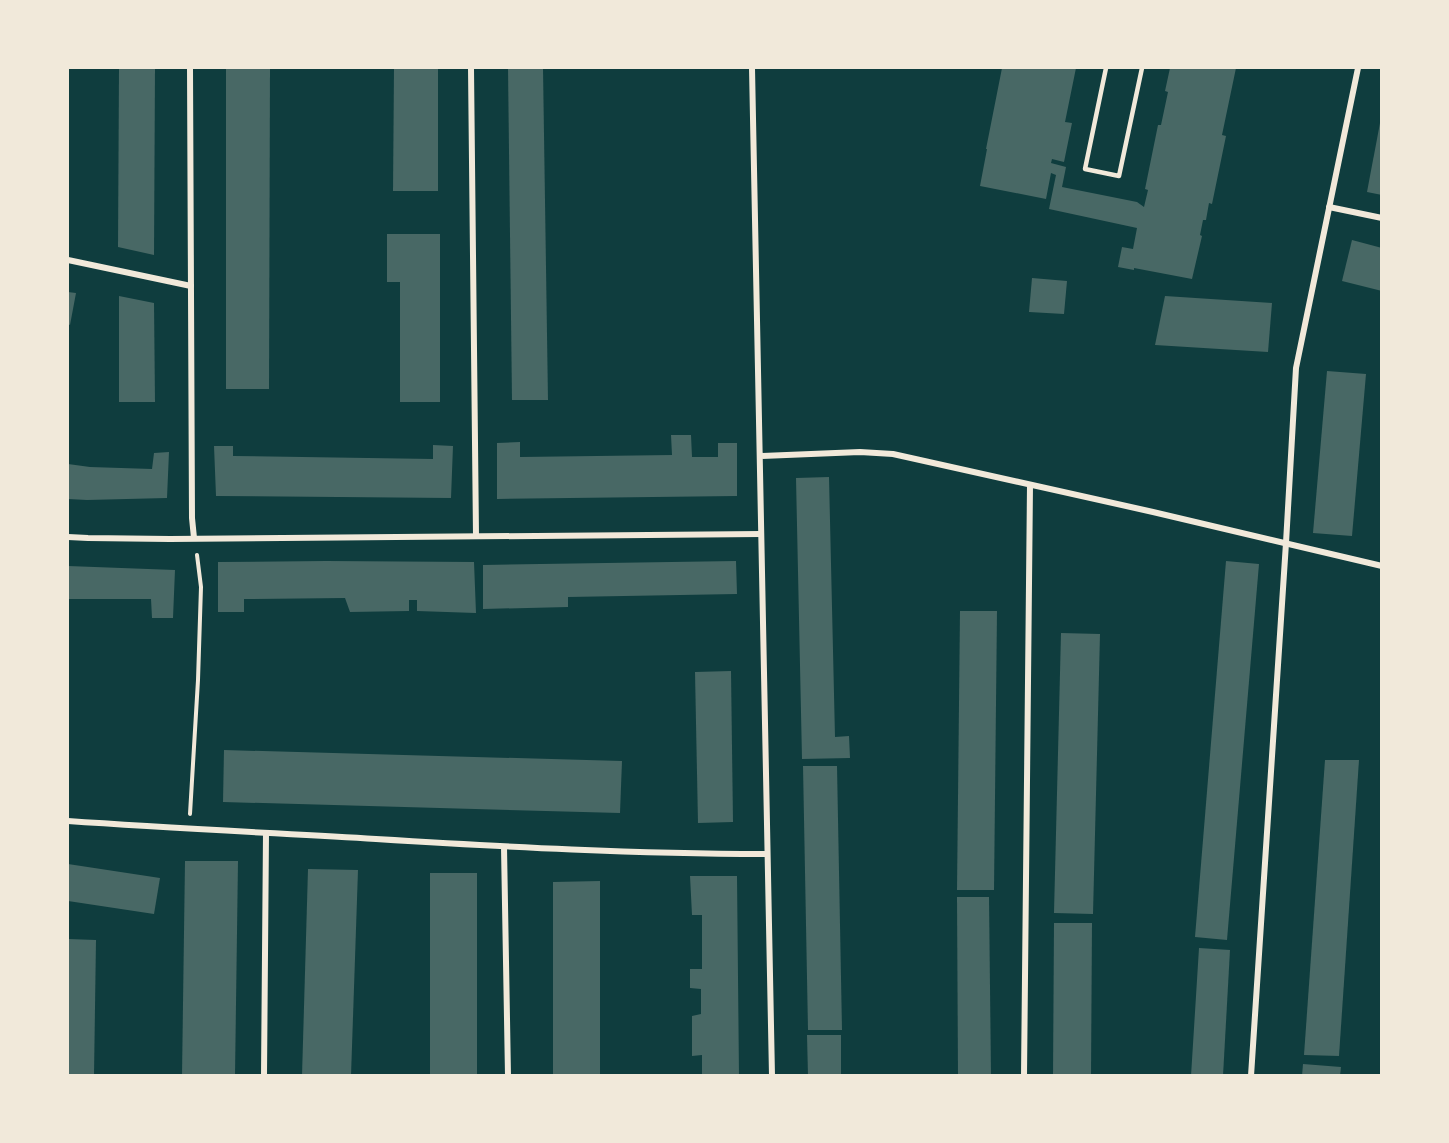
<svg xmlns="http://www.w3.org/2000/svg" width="1449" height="1143" font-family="'Titillium Web',sans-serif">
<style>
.building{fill:#486865}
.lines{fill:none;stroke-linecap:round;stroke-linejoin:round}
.path{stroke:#f1e9da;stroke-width:4}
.service{stroke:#f1e9da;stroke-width:4.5}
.minor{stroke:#f1e9da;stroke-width:6}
</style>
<rect width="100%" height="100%" fill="#0f3d3e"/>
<g class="building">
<polygon points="119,68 155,68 154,255 118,247"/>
<polygon points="226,68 270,68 269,389 226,389"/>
<polygon points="394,68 438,68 438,191 393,191"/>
<polygon points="508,68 543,68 548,400 512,400"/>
<polygon points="1002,68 1076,68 1065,122 1072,123 1064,162 1052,159 1051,163 1066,167 1062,187 1137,202 1144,207 1148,190 1145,189 1158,125 1161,125 1168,92 1165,91 1170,68 1236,68 1222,135 1226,136 1212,204 1209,203 1206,220 1203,220 1200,235 1202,236 1192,279 1134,268 1134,270 1118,267 1122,247 1133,249 1137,228 1049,209 1056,175 1051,173 1046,199 980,186 987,149 986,149"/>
<polygon points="1380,123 1382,123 1382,195 1367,192"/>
<polygon points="387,234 440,234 440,402 400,402 400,282 387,282"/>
<polygon points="1352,240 1382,248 1382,291 1342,281"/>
<polygon points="1032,278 1067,281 1064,314 1029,312"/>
<polygon points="68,292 76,293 70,325 68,324"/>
<polygon points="119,296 154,303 155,402 119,402"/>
<polygon points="1165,296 1272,303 1268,352 1155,345"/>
<polygon points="1327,371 1366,374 1352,536 1313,533"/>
<polygon points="671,435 691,435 692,457 718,457 718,443 737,443 737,496 497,499 497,443 520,442 520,457 672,455"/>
<polygon points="433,445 453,446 451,498 216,496 214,446 233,446 233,456 433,459"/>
<polygon points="169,452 167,498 87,500 68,499 68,464 90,467 152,469 154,453"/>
<polygon points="829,477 835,737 849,736 850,758 802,759 796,478"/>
<polygon points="326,561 474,562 476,613 417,611 417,600 409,600 409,611 350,612 345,598 244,599 244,612 218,612 218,562"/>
<polygon points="736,561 737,594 568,597 568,607 483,609 483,565"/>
<polygon points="1226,561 1259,564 1227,940 1195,937"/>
<polygon points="68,566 175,570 173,618 152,618 151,599 68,599"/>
<polygon points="960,611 997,611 994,890 957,890"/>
<polygon points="1061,633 1100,634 1093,914 1054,913"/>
<polygon points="731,671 733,822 698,823 695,672"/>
<polygon points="224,750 622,761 620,813 223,802"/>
<polygon points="1325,760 1359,760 1339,1056 1304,1055"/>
<polygon points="803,766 837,766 842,1030 808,1030"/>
<polygon points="185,861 238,861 235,1076 182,1076"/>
<polygon points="68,864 160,878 154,914 68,901"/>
<polygon points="308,869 358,870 351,1076 302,1076"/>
<rect x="430" y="873" width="47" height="203"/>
<polygon points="690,876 737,876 739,1076 702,1076 702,1055 692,1056 692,1016 701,1014 701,989 690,988 690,969 702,969 702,915 692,915"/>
<polygon points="600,881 600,1076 553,1076 553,882"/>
<polygon points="957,897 989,897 991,1076 958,1076"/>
<polygon points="1054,923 1092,923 1091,1076 1053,1076"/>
<polygon points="68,939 96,940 94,1076 68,1076"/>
<polygon points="1199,948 1230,950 1223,1076 1191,1076"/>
<polygon points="807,1035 841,1035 841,1076 808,1076"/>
<polygon points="1303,1064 1341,1067 1340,1076 1302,1076"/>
</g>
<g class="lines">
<polyline class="path" points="190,814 198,680 201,587 197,555"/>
<polyline class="service" points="1106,68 1085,169 1119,176 1142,68"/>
<g class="minor">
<polyline points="190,68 192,518 194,538"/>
<polyline points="471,68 476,536"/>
<polyline points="752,68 772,1076"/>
<polyline points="1329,207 1382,218"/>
<polyline points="68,260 191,286"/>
<polyline points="760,456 860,452 893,454 1153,512 1382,566"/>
<polyline points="68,537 88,538 170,539 761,534"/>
<path d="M68,821C170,828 273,833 376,839C507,847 637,854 767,854"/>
<polyline points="504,847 508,1076"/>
<polyline points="264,1076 266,833"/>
<polyline points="1024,1076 1030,485"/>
<polyline points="1251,1076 1286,543 1296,368 1358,68"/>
</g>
</g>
<rect width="1449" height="1143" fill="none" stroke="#f1e9da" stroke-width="138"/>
</svg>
